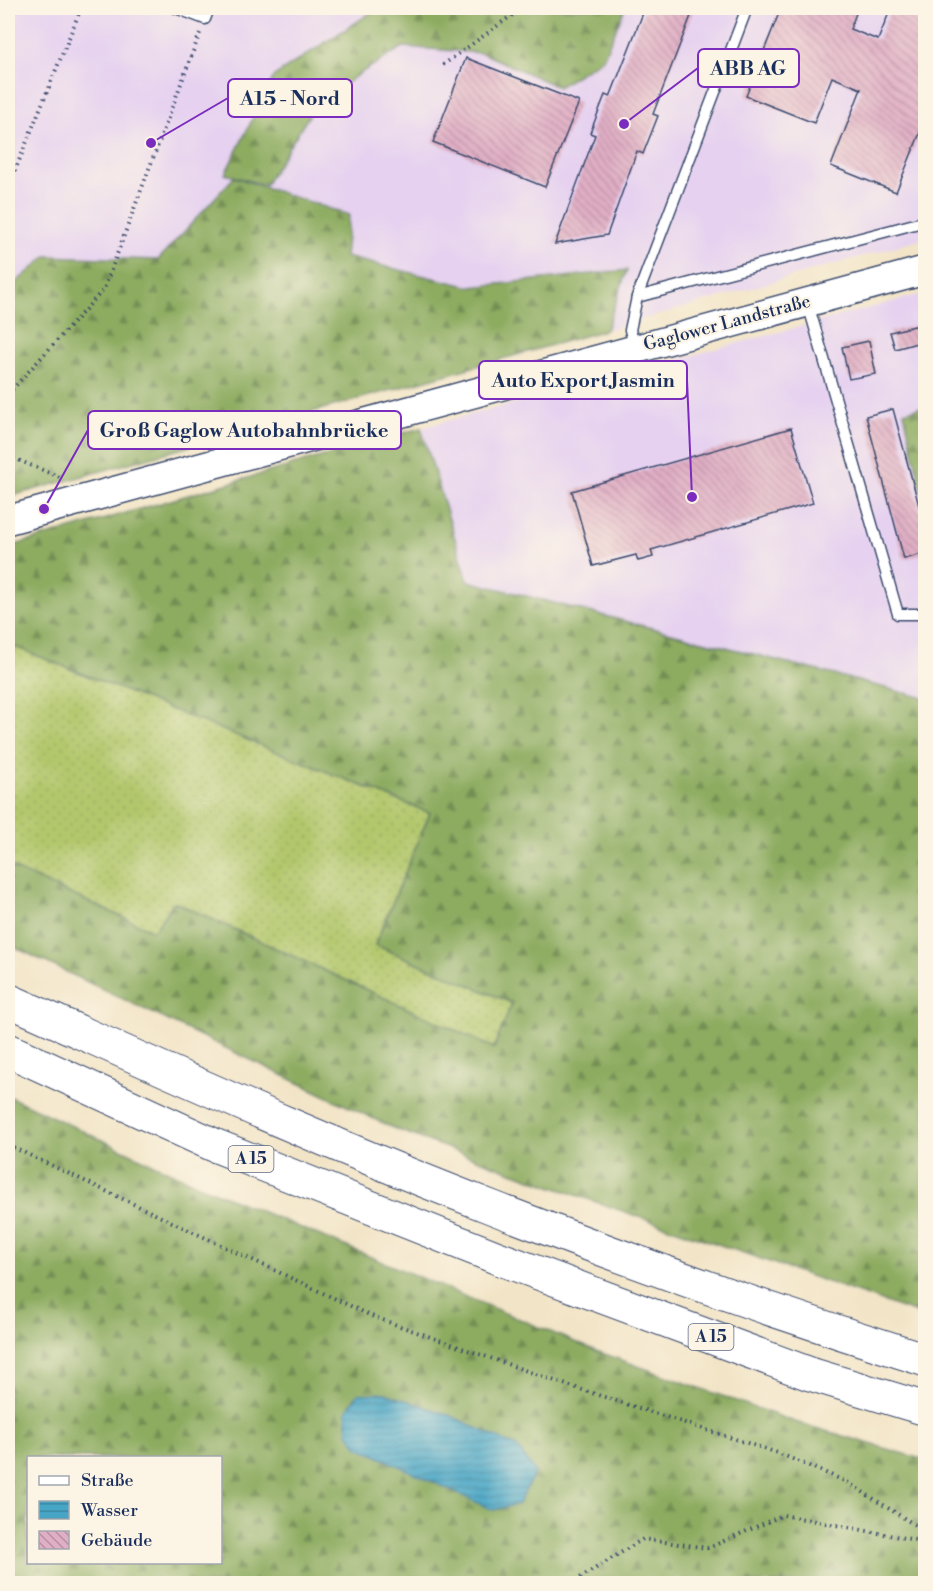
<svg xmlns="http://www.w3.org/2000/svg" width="933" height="1591" font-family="'Libre Bodoni',serif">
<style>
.built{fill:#e6d2f0}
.grass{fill:url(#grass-dots);stroke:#667b65;stroke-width:1.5}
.forest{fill:url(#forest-firs);stroke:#546e5f;stroke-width:1.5;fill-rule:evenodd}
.water{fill:url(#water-rules);stroke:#316a92;stroke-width:1.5}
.building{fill:url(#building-back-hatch)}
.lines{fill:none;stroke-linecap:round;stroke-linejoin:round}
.service-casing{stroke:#3b4a6e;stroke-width:13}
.secondary-casing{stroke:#3b4a6e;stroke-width:31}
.motorway-casing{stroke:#3b4a6e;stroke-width:35}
.path{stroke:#3b4a6e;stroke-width:4;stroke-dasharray:1.5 4.5;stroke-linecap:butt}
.service{stroke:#fff;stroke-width:10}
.secondary{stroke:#fff;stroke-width:28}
.motorway{stroke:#fff;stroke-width:33}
.labels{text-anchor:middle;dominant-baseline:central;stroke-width:4.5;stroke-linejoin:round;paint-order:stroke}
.shield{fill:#fcf5e5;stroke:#5e6a86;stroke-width:1.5}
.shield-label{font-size:16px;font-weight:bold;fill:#1b2f5e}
.street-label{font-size:18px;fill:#1b2f5e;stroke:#fcf5e5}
.leader{fill:none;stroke:#7b2cbf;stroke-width:2}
.callout-dot{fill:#7b2cbf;stroke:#fcf5e5;stroke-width:2}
.callout{fill:#fcf5e5;stroke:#7b2cbf;stroke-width:2}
.callout-label{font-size:20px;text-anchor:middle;font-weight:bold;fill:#1b2f5e}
</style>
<defs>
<pattern id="grass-dots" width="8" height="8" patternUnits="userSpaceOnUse" patternTransform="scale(1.5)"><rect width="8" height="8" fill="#b2c76c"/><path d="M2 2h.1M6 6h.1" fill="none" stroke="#98ab60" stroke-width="1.8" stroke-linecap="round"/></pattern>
<pattern id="forest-firs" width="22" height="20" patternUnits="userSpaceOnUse" patternTransform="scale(1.5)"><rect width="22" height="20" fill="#8dac60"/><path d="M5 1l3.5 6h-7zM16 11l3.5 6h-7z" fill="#728c52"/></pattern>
<pattern id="water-rules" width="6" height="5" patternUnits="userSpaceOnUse" patternTransform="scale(1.5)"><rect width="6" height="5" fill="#47a6c6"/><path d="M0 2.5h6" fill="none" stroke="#3a88a4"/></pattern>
<pattern id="building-back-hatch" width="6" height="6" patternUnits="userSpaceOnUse" patternTransform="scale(1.5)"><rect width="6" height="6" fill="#e1afc5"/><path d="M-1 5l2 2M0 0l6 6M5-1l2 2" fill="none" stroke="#b68fa3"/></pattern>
</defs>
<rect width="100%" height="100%" fill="#fcf5e5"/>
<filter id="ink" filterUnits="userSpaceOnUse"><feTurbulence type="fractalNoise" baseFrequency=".0167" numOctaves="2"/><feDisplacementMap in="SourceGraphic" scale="12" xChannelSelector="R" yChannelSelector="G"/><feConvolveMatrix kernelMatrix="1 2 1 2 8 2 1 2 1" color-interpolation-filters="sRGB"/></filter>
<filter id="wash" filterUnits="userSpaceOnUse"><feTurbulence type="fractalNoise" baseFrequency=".008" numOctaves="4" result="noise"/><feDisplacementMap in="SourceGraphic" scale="24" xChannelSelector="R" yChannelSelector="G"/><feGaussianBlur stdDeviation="1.35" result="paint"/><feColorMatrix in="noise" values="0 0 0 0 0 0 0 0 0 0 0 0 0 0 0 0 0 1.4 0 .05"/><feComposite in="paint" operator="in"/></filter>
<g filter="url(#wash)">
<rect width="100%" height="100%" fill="#f2e4c6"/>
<g class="built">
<polygon points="8,8 925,8 925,238 606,330 627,270 471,287 344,257 265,188 234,178 158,260 47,256 8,289"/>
<polygon points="925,293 925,698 468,581 421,428"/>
</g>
<polygon class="grass" points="8,644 430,813 375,944 512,1003 494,1048 175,902 153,931 8,866"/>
<g class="forest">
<polygon points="378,8 625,8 603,59 558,87 482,53 403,47 359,74 315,106 265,185 225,174 274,76"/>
<polygon points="234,177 349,215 345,257 471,287 627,270 606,330 8,497 8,289 47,256 158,260"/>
<polygon points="925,406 926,406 925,507 904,412"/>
<polygon points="421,428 468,581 925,698 925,1316 536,1181 393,1128 8,944 8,866 153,931 174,902 494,1048 512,1003 375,945 430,813 8,644 8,547"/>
<path d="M8,1096L196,1184L596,1351L795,1422L925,1460V1583L8,1584ZM28,1458H220V1562H28Z"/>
</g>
<polygon class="water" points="385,1393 449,1415 517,1447 535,1472 518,1504 493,1510 358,1447 348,1433 346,1412 358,1394"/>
<g id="blocks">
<g class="building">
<polygon points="645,8 694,8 653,114 658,116 643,154 637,151 607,235 555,244 595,135 590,133 605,95 610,97"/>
<polygon points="781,8 858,8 850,29 878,40 891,8 899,8 926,18 926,118 896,192 831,166 861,89 832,77 814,123 746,96"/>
<polygon points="466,58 579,102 545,187 433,142"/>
<polygon points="919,325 924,341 895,349 890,332"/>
<polygon points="869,341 876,374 849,379 842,347"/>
<polygon points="893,409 926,532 926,553 904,559 866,416"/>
<polygon points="791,428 813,503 651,550 653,557 638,561 636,555 593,566 572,491"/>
</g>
</g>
</g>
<g filter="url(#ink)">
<use href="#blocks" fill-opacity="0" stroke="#3b4a6e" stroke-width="1.5"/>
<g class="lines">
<defs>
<g id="service">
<polyline points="176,8 205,19 209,8"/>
<polyline points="637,297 926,221"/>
<polyline points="808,304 898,614 926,614"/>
<polyline points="635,348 630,330 637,297 747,8"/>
</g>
<polyline id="secondary" points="8,520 926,270"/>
<g id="motorway">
<path d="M8,1000C168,1071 327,1144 491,1207C634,1263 779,1314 926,1360"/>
<polyline points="8,1050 214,1145 498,1258 810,1374 926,1409"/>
</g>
</defs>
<use href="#service" class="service-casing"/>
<use href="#secondary" class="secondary-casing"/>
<use href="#motorway" class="motorway-casing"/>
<g class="path">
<polyline points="443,65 522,8"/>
<polyline points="8,188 81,8"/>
<polyline points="8,394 104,289 200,33"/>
<polyline points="8,456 60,477"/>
<polyline points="8,1145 374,1317 564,1384 778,1453 847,1482 926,1532"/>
<polyline points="570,1584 643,1539 708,1548 783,1515 926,1542"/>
</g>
<use href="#service" class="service"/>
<use href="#secondary" class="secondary"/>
<use href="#motorway" class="motorway"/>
</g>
</g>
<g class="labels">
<g class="shield">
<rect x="228.5" y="1146" width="45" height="26" rx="4.5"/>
<rect x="688.5" y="1324" width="45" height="26" rx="4.5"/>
</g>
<g class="shield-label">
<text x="251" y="1159">A 15</text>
<text x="711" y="1337">A 15</text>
</g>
<g class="street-label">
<text transform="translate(727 323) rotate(-15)">Gaglower Landstraße</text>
</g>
</g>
<path class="leader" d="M624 124L698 68M151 143L228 98M692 497L687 380M44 509L88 430"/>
<g class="callout-dot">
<circle cx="624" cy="124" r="6"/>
<circle cx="151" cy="143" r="6"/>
<circle cx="692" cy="497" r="6"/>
<circle cx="44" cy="509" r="6"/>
</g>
<g class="callout">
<rect x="698" y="49" width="101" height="38" rx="6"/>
<rect x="228" y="79" width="124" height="38" rx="6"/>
<rect x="479" y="361" width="208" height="38" rx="6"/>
<rect x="88" y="411" width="313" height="38" rx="6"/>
</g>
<g class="callout-label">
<text x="748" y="75">ABB AG</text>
<text x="290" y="105">A15 - Nord</text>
<text x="583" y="387">Auto Export Jasmin</text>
<text x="244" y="437">Groß Gaglow Autobahnbrücke</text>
</g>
<rect width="933" height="1591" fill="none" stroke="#fcf5e5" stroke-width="30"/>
<rect x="27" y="1456" width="195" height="108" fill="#fcf5e5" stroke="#a2a6af" stroke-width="1.5"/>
<rect x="39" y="1476" width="30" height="9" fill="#ffffff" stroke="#a2a6af" stroke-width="1.5"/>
<text x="81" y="1486" font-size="18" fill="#1b2f5e">Straße</text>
<rect x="39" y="1501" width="30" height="18" fill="url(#water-rules)" stroke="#a2a6af" stroke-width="1.5"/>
<text x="81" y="1516" font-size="18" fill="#1b2f5e">Wasser</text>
<rect x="39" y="1531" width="30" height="18" fill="url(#building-back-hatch)" stroke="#a2a6af" stroke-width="1.5"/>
<text x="81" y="1546" font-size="18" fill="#1b2f5e">Gebäude</text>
</svg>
